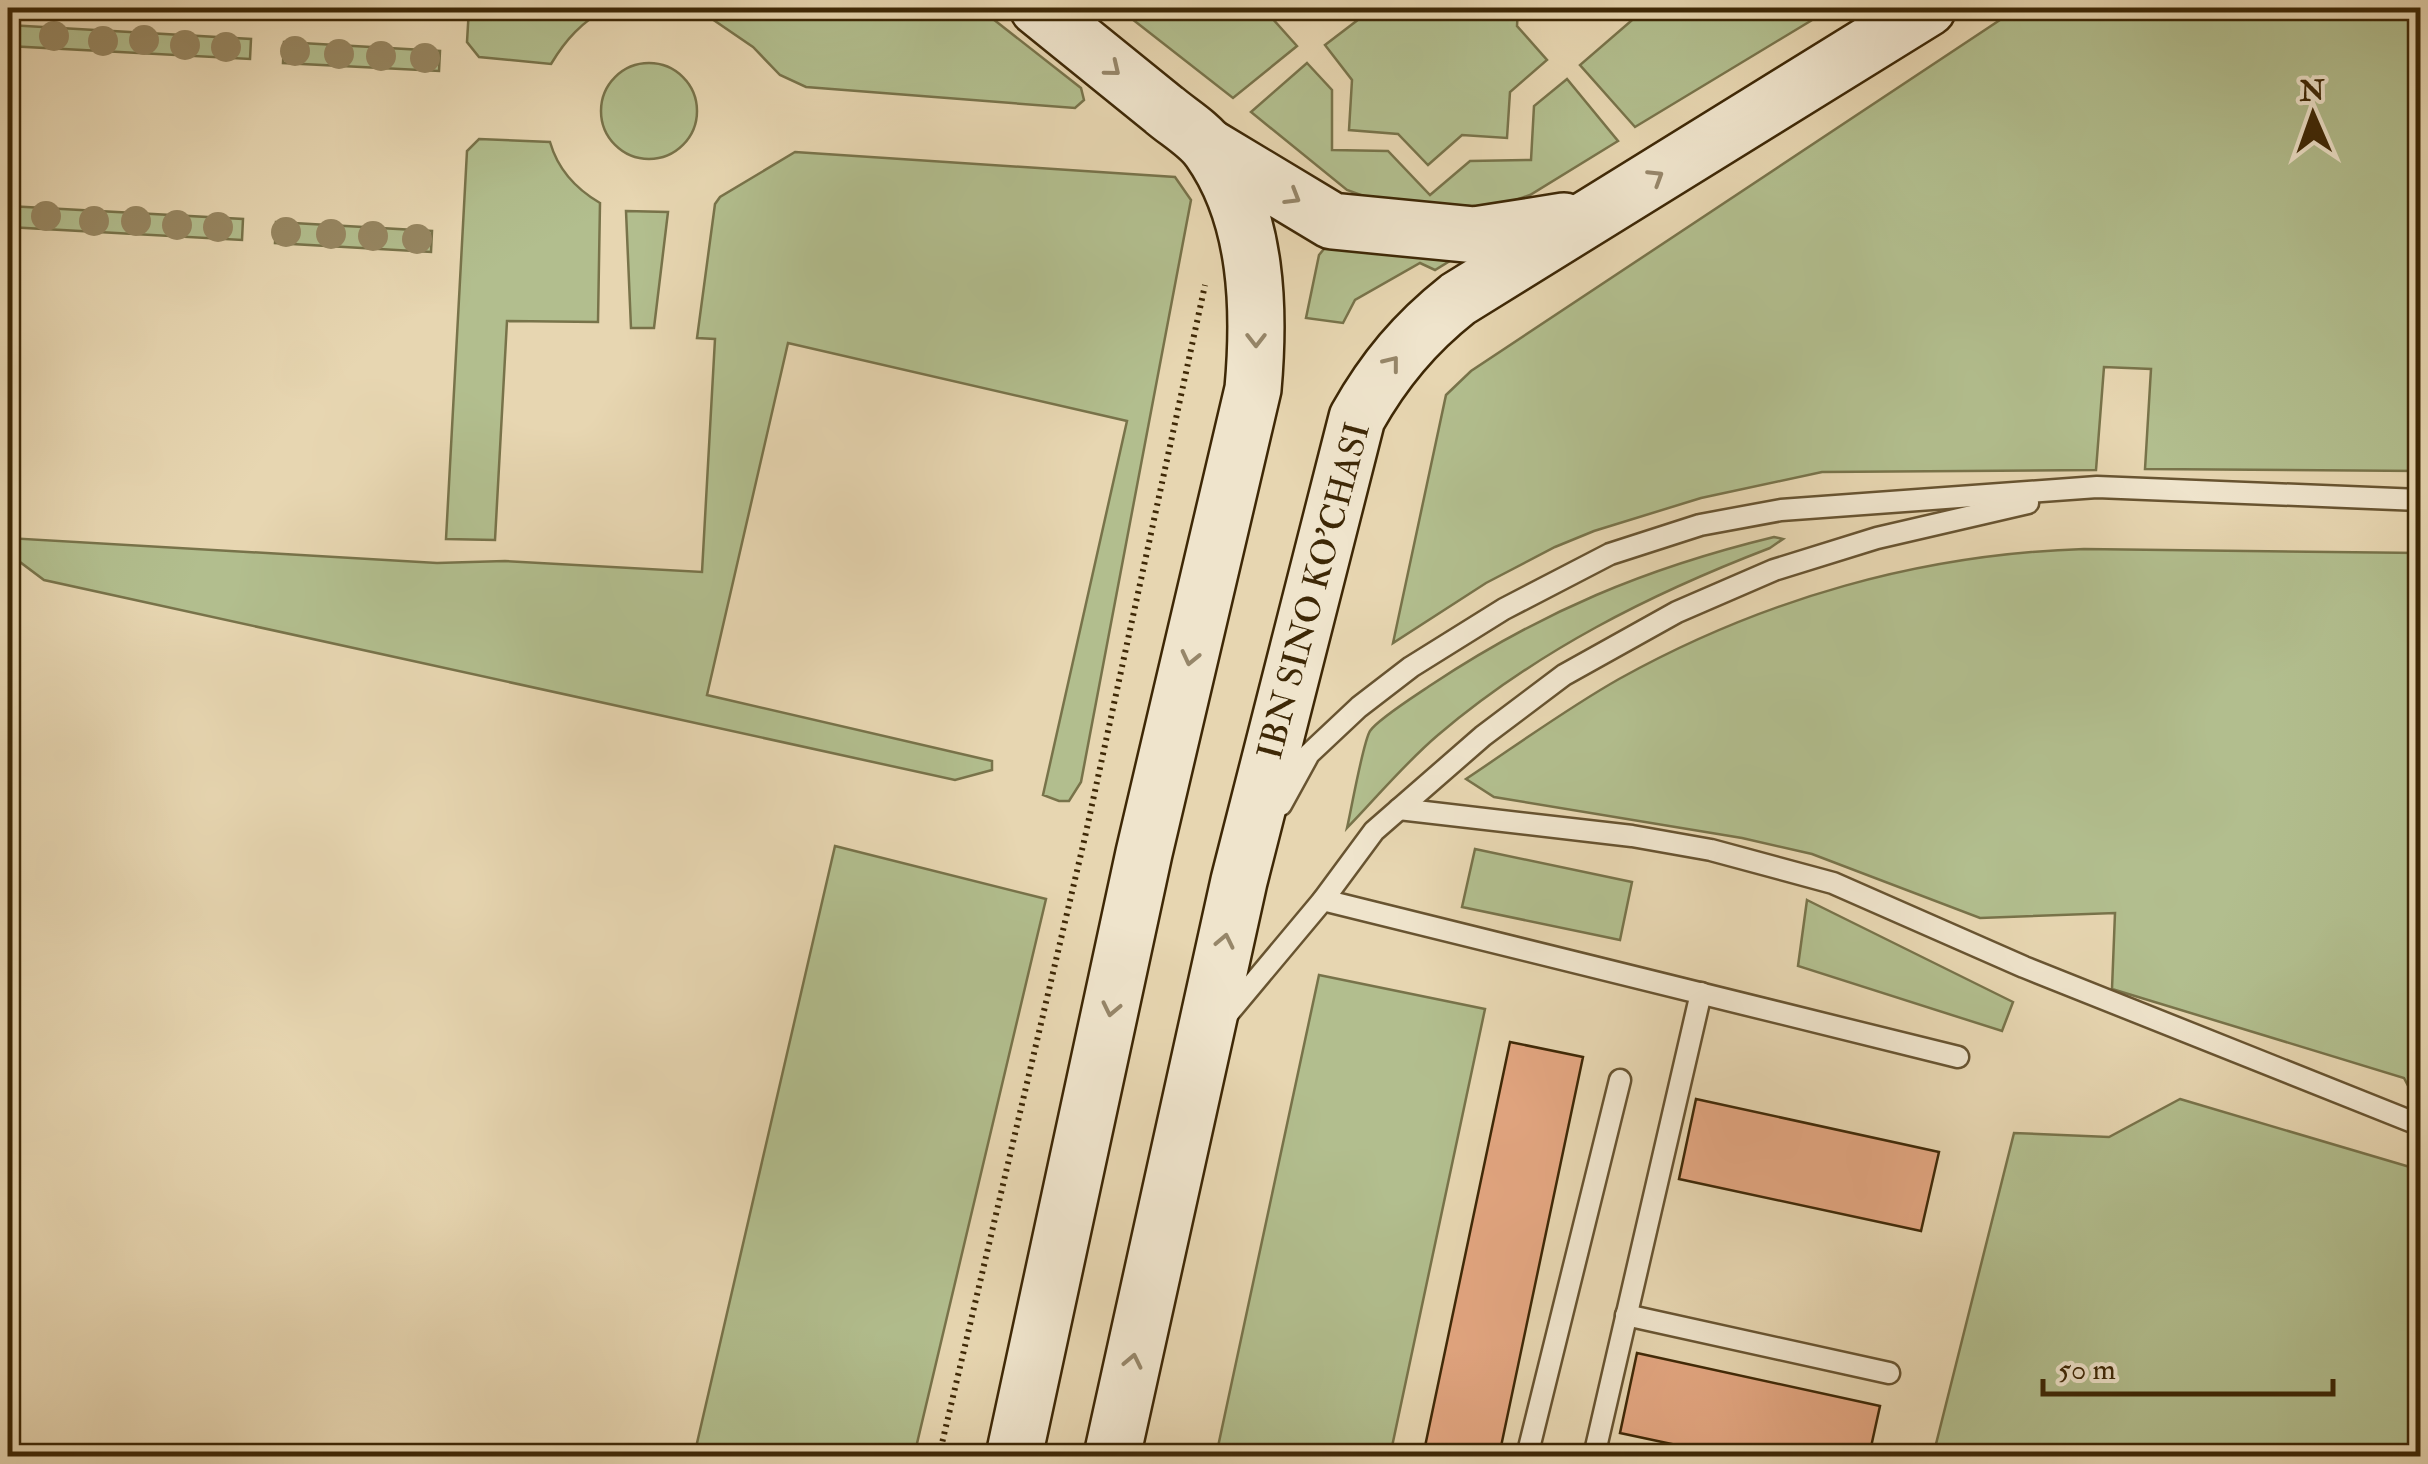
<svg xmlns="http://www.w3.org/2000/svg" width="2428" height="1464" font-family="'IM FELL Double Pica',serif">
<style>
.green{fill:#b2be8e;stroke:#78734a;stroke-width:2.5}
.building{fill:#e3a681;stroke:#3e2806;stroke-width:2.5}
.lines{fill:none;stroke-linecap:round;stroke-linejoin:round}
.lane-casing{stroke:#685431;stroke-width:25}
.secondary-casing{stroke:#3e2806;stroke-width:60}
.path{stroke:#3e2806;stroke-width:6;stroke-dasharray:2.5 5;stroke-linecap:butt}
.lane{stroke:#efe4cc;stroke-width:20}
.secondary{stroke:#efe4cc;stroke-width:55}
.tree{fill:#978762}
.oneway{stroke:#968669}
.labels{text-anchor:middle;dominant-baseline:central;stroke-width:8;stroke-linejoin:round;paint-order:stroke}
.street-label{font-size:35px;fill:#3e2806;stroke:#efe4cc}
</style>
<rect width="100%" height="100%" fill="#e7d6b1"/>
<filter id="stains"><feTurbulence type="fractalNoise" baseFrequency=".002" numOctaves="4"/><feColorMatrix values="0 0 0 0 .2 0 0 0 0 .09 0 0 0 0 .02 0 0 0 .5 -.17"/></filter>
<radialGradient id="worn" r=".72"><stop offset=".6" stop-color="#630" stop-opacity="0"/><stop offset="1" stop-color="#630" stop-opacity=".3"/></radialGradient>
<g class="green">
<path d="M469,8H607C582,22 566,39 551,64L479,57L467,42Z"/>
<polygon points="696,8 979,8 1081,88 1084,100 1075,108 806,87 780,75 753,47"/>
<polygon points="1118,8 1263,8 1297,46 1233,98"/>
<polygon points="1360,8 1518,8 1517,26 1547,60 1510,92 1507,138 1462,135 1428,165 1398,134 1349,130 1352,80 1325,45 1359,19"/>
<polygon points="1646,8 1832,8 1635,127 1580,65"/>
<polygon points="2018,8 2420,8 2420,471 2145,469 2151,369 2104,367 2096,470 1822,472 1701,498 1594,531 1555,547 1486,583 1393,643 1446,395 1471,371"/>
<polygon points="8,25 251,39 250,59 8,46"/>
<polygon points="284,42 440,51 439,71 283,63"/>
<circle cx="649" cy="111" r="48"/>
<polygon points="1307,63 1332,90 1332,150 1388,151 1430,195 1470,161 1531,160 1534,106 1567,79 1618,141 1530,195 1493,208 1369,198 1347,190 1251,112"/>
<path d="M479,139L550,142C558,170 576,189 600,203L598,322L507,321L495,540L446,539L467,151Z"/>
<polygon points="795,152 1175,177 1191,200 1081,782 1069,801 1059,801 1043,795 1127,421 788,343 707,695 992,761 992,770 955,780 44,580 8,553 8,538 437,563 505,561 702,572 715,339 697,338 715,204 720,197"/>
<polygon points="8,206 243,219 242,240 8,227"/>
<polygon points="626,211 668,212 654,328 631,328"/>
<polygon points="276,222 432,231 431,252 275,243"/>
<polygon points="1328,244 1453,259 1435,270 1420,263 1355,300 1343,323 1306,318 1319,255"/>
<path d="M1774,537L1783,539L1770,548C1650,594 1537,651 1438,735C1405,763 1377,797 1347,828C1351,811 1363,742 1370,731C1378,719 1418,694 1431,685C1541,612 1646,568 1774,537Z"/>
<path d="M2084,549L2420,553V1109L2404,1078L2112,989L2115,913L1980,918L1812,854L1742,838L1494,797L1466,779C1517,745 1566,709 1619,679C1763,599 1921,554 2084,549Z"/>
<polygon points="835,846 1046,899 914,1456 694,1456"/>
<polygon points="1475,849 1632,882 1620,940 1462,907"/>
<polygon points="1807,900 2013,1002 2002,1031 1798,966"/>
<polygon points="1319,975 1485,1009 1390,1456 1216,1456"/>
<polygon points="2180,1099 2420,1170 2420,1456 1933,1456 2014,1133 2109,1137"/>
</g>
<g class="building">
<polygon points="1510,1042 1583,1057 1499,1456 1423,1456"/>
<polygon points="1696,1099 1939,1152 1921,1231 1679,1179"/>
<polygon points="1637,1353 1880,1406 1869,1456 1728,1456 1620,1433"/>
</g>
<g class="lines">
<defs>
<g id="lane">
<polyline points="1281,805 1309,754 1359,707 1411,667 1504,609 1610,554 1700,525 1781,510 2097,487 2420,500"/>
<polyline points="1399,809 1632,836 1711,850 1833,883 2024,967 2420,1125"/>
<polyline points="1323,900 1958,1057"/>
<polyline points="1226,1016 1323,900 1374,831 1483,736 1564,675 1677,612 1774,570 1877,538 2028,503"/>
<polyline points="1626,1315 1889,1373"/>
<polyline points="1527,1456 1620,1080"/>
<polyline points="1594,1456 1701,993"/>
</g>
<g id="secondary">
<polyline points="1209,147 1332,221 1475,235 1564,221"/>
<path d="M1014,1456L1144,853L1253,389C1260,310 1258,218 1210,150C1200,135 1178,122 1164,110C1122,76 1080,42 1038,8"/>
<path d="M1112,1456L1239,881L1357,418C1384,370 1415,333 1458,299L1928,8"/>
</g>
</defs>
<use href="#lane" class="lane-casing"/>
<use href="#secondary" class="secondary-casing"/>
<polyline class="path" points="939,1456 1085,837 1205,285"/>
<use href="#lane" class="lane"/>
<use href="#secondary" class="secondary"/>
</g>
<g class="tree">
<circle cx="54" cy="36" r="15"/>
<circle cx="144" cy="40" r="15"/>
<circle cx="103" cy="41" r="15"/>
<circle cx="185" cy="45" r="15"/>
<circle cx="226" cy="47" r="15"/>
<circle cx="295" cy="51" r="15"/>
<circle cx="339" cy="54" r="15"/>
<circle cx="381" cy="56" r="15"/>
<circle cx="425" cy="58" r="15"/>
<circle cx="46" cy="216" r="15"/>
<circle cx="94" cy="221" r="15"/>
<circle cx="136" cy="221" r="15"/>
<circle cx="177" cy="225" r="15"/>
<circle cx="218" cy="227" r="15"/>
<circle cx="286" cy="232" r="15"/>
<circle cx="331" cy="234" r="15"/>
<circle cx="373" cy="236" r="15"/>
<circle cx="417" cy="239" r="15"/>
</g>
<defs><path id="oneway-chevron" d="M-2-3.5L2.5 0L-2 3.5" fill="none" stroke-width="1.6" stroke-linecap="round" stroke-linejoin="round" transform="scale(2.5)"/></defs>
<g class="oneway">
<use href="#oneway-chevron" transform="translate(1113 69) rotate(39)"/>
<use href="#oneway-chevron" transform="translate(1656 177) rotate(-32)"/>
<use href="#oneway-chevron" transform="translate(1293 197) rotate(31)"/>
<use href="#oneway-chevron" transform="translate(1256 340) rotate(90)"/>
<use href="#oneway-chevron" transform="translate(1392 363) rotate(-52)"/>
<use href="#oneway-chevron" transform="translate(1190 658) rotate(103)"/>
<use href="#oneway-chevron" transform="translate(1225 941) rotate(-78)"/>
<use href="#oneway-chevron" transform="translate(1111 1009) rotate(102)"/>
<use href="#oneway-chevron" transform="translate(1133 1361) rotate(-78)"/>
</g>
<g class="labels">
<g class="street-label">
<text transform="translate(1314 591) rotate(-75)">IBN SINO KO'CHASI</text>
</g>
</g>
<rect width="2428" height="1464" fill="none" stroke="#e7d6b1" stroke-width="40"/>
<rect x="10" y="10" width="2408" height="1444" fill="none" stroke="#3e2806" stroke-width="5"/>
<rect x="20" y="20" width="2388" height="1424" fill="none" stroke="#3e2806" stroke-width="2.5"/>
<g transform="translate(2313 115) rotate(358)" stroke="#efe4cc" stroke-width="8" paint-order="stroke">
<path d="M0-8L18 38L0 25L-18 38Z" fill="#3e2806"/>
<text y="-15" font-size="28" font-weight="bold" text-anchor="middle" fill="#3e2806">N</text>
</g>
<path d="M2043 1379v15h290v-15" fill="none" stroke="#3e2806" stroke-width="5"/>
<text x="2058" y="1379" font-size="30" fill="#3e2806" stroke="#efe4cc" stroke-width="8" paint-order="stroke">50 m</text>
<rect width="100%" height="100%" filter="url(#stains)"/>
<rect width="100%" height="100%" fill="url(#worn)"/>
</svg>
